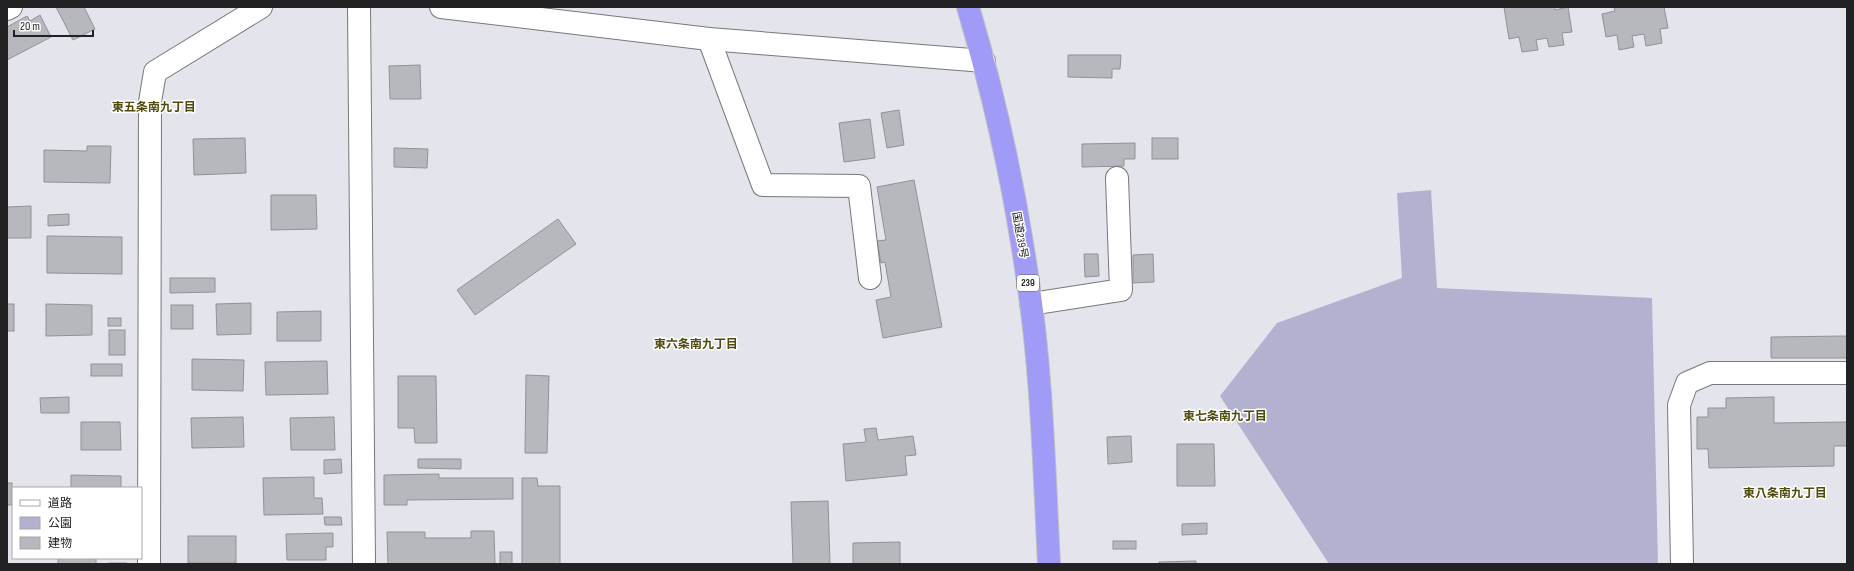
<svg xmlns="http://www.w3.org/2000/svg" width="1854" height="571" font-family="'Sofia Sans Condensed','Noto Sans JP',sans-serif">
<style>
.green{fill:#b2b2d0}
.building{fill:#b7b7be;stroke:#919198}
.lines{fill:none;stroke-linecap:round;stroke-linejoin:round}
.minor-casing{stroke:#77787e;stroke-width:24}
.highway-casing{stroke:#c1c1c2;stroke-width:24}
.minor{stroke:#fff;stroke-width:22}
.highway{stroke:#9f9bf6;stroke-width:22}
.labels{text-anchor:middle;dominant-baseline:central;stroke-width:3;stroke-linejoin:round;paint-order:stroke}
.shield{fill:#fff;stroke:#646466;stroke-width:1}
.shield-label{font-size:10px;font-weight:bold;fill:#222225}
.street-label{font-size:11px;fill:#222225;stroke:#fff}
.neighbourhood-label{font-size:12px;font-weight:bold;fill:#504b0c;stroke:#fff}
</style>
<rect width="100%" height="100%" fill="#e4e4ec"/>
<polygon class="green" points="1431,190 1437,288 1652,298 1658,564 1329,564 1220,396 1277,323 1402,278 1397,193"/>
<g class="building">
<polygon points="56,7 84,7 95,29 73,40"/>
<polygon points="1504,7 1555,7 1555,10 1568,7 1572,32 1562,33 1564,45 1549,47 1547,38 1536,40 1538,50 1522,52 1519,37 1509,39"/>
<polygon points="1614,7 1664,7 1668,28 1660,29 1662,43 1646,46 1644,34 1632,36 1634,47 1619,50 1617,35 1606,37 1602,14 1615,11"/>
<polygon points="40,15 51,37 7,60 7,27 27,16 30,21"/>
<polygon points="1068,55 1121,55 1120,69 1112,69 1112,78 1068,77"/>
<polygon points="420,65 421,99 390,99 389,66"/>
<polygon points="899,110 904,145 887,148 881,113"/>
<polygon points="870,119 875,158 844,162 839,123"/>
<polygon points="245,138 246,173 194,175 193,139"/>
<rect x="1152" y="138" width="26" height="21"/>
<polygon points="1135,143 1135,159 1124,159 1124,166 1082,167 1082,144"/>
<polygon points="87,146 111,146 110,183 44,182 44,150 87,151"/>
<polygon points="394,148 428,149 427,168 394,167"/>
<polygon points="914,180 942,327 883,338 876,300 891,297 885,262 881,263 877,241 886,240 877,187"/>
<polygon points="271,195 316,195 317,229 271,230"/>
<polygon points="31,206 31,238 7,238 7,207"/>
<polygon points="69,214 69,225 48,226 48,215"/>
<polygon points="558,219 576,244 475,315 457,290"/>
<polygon points="47,236 122,237 122,274 47,273"/>
<polygon points="1084,254 1098,254 1099,276 1085,277"/>
<polygon points="1153,254 1154,282 1133,283 1133,255"/>
<polygon points="170,278 215,278 215,292 170,293"/>
<polygon points="251,303 251,334 217,335 216,304"/>
<rect x="7" y="304" width="7" height="27"/>
<polygon points="46,304 92,305 92,335 46,336"/>
<rect x="171" y="305" width="22" height="24"/>
<polygon points="321,311 321,341 277,341 277,312"/>
<rect x="108" y="318" width="13" height="8"/>
<rect x="109" y="330" width="16" height="25"/>
<polygon points="1847,336 1847,358 1771,358 1771,337"/>
<polygon points="192,359 244,360 243,391 192,390"/>
<polygon points="327,361 328,394 266,395 265,362"/>
<rect x="91" y="364" width="31" height="12"/>
<polygon points="526,375 549,376 547,453 525,453"/>
<polygon points="398,376 436,376 437,443 415,443 414,428 398,428"/>
<polygon points="69,397 69,413 41,413 40,398"/>
<polygon points="1774,397 1774,423 1847,422 1847,446 1834,446 1834,466 1709,468 1708,449 1697,449 1697,417 1708,417 1708,408 1726,408 1726,398"/>
<polygon points="243,417 244,447 192,448 191,418"/>
<polygon points="334,417 335,450 291,450 290,418"/>
<polygon points="81,422 120,422 121,450 81,450"/>
<polygon points="876,428 878,440 913,436 916,455 905,456 907,475 846,481 843,444 866,442 864,429"/>
<polygon points="1131,436 1132,462 1108,464 1107,437"/>
<polygon points="1177,444 1214,444 1215,486 1177,486"/>
<polygon points="341,459 342,473 324,474 324,460"/>
<polygon points="418,459 461,459 461,469 418,468"/>
<polygon points="439,474 439,478 513,478 513,499 407,500 407,505 384,505 384,475"/>
<polygon points="71,475 121,476 121,488 71,488"/>
<polygon points="314,477 314,498 322,498 323,514 264,515 263,478"/>
<polygon points="522,478 537,478 538,486 560,486 560,564 522,564"/>
<rect x="7" y="483" width="5" height="22"/>
<polygon points="828,501 830,564 793,564 791,502"/>
<polygon points="324,517 341,517 342,525 325,525"/>
<polygon points="1207,523 1207,534 1182,535 1182,524"/>
<polygon points="471,531 494,531 495,564 388,564 387,532 425,532 425,538 471,538"/>
<polygon points="333,533 333,547 326,547 326,560 287,560 286,534"/>
<rect x="188" y="536" width="48" height="27"/>
<rect x="1113" y="541" width="23" height="8"/>
<polygon points="900,542 900,564 853,564 853,543"/>
<rect x="500" y="552" width="12" height="12"/>
<rect x="58" y="558" width="38" height="6"/>
<polygon points="1196,561 1196,564 1159,564 1159,562"/>
<rect x="109" y="563" width="17" height="1"/>
</g>
<g class="lines">
<defs>
<g id="minor">
<polyline points="359,7 364,564"/>
<polyline points="441,7 709,39 984,61"/>
<polyline points="7,9 11,7"/>
<polyline points="709,39 763,185 859,186 870,278"/>
<polyline points="1031,304 1121,290 1117,178"/>
<polyline points="149,564 150,102 155,72 261,7"/>
<polyline points="1682,564 1679,405 1687,383 1710,373 1847,373"/>
</g>
<path id="highway" d="M968,7C994,95 1014,185 1027,275C1042,371 1044,468 1049,564"/>
</defs>
<use href="#minor" class="minor-casing"/>
<use href="#highway" class="highway-casing"/>
<use href="#minor" class="minor"/>
<use href="#highway" class="highway"/>
</g>
<g class="labels">
<rect class="shield" x="1017" y="275" width="22" height="16" rx="3"/>
<g class="shield-label">
<text x="1028" y="283">239</text>
</g>
<g class="street-label">
<text transform="translate(1020 235) rotate(80)">国道239号</text>
</g>
<g class="neighbourhood-label">
<text x="154" y="107">東五条南九丁目</text>
<text x="696" y="344">東六条南九丁目</text>
<text x="1225" y="416">東七条南九丁目</text>
<text x="1785" y="493">東八条南九丁目</text>
</g>
</g>
<rect width="1854" height="571" fill="none" stroke="#222225" stroke-width="16"/>
<rect x="12" y="487" width="130" height="72" fill="#ffffff" stroke="#a7a7a8"/>
<rect x="20" y="500" width="20" height="6" fill="#ffffff" stroke="#a7a7a8"/>
<text x="48" y="507" font-size="12" fill="#222225">道路</text>
<rect x="20" y="517" width="20" height="12" fill="#b2b2d0" stroke="#a7a7a8"/>
<text x="48" y="527" font-size="12" fill="#222225">公園</text>
<rect x="20" y="537" width="20" height="12" fill="#b7b7be" stroke="#a7a7a8"/>
<text x="48" y="547" font-size="12" fill="#222225">建物</text>
<path d="M14 30v6h79v-6" fill="none" stroke="#222225" stroke-width="2"/>
<text x="20" y="30" font-size="12" fill="#222225" stroke="#ffffff" stroke-width="3" paint-order="stroke">20 m</text>
</svg>
